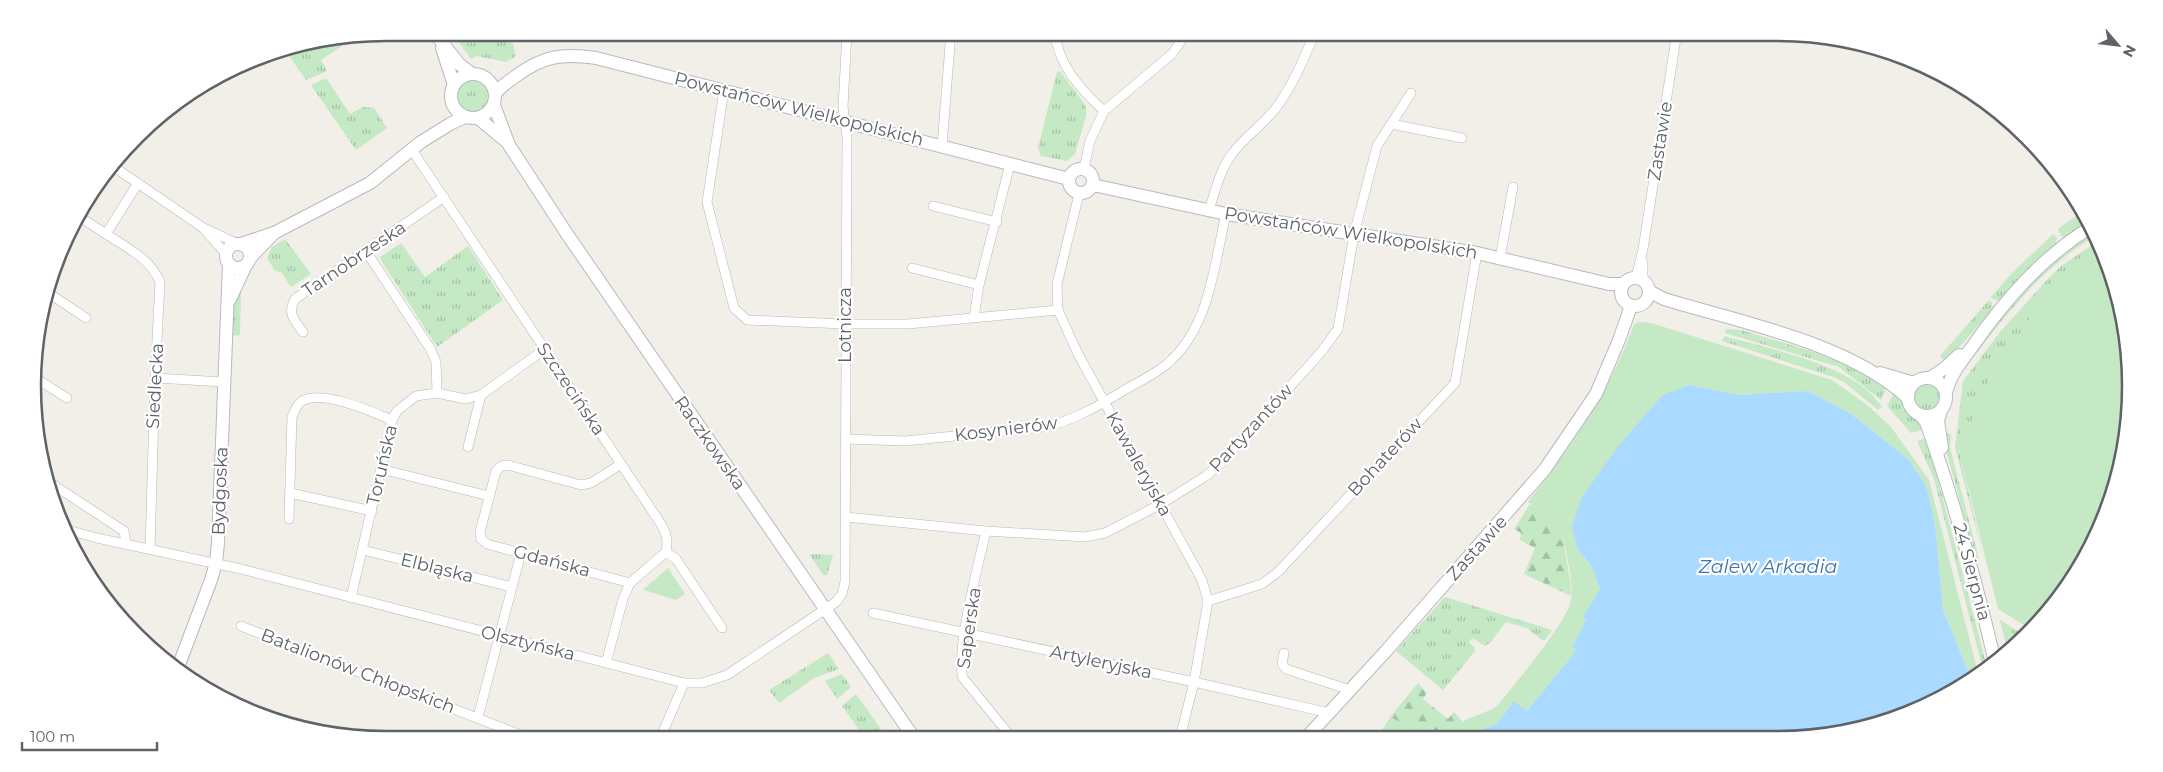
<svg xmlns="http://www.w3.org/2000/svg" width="2163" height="772" viewBox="0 0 2163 772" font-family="Montserrat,sans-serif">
<defs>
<pattern id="grass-tufts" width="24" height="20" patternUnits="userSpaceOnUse" patternTransform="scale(1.25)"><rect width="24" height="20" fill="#c5e8c5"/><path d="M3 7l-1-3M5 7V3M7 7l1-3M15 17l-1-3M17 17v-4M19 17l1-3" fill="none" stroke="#a3c0a4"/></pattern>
<pattern id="forest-firs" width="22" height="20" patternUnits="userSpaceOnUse" patternTransform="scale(1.25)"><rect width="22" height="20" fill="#c5e8c5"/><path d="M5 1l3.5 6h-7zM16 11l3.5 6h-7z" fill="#a3c0a4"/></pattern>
</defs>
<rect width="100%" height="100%" fill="#f1efe8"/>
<!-- grass -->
<g fill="url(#grass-tufts)">
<path d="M456,32C480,32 493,31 513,44L516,56L506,62L477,56L471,59L455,37L457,34Z"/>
<polygon points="379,33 365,43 358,35 321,60 327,71 306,80 284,49 317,39"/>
<polygon points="1060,71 1086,106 1086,116 1075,154 1067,161 1041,156 1038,148 1057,72"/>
<circle cx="472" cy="96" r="22"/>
<polygon points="326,78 350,114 363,107 374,108 387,128 356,150 311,85"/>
<polygon points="2084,210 2089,222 2066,237 2061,236 2058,229"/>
<path d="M2094,233L2095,236C2039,269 1999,323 1961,374L1959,372C1997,320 2038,266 2094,233Z"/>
<polygon points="2053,234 2057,238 2056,244 2001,300 1995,300 1991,297 2011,274"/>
<polygon points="285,239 311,274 291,287 281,272 275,271 267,258 272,247"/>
<polygon points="2098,241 2100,247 2095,250 2098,257 2104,255 2112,272 1959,450 1984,559 1955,447 1963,381 2000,332 2046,281 2060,267"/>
<polygon points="401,243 425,277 468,246 503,300 437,347 381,260 380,257"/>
<polygon points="241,289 240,335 231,336 234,302"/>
<polygon points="1989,300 1992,303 1993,309 1946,362 1940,356"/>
<polygon points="1726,329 1741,330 1811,351 1841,363 1887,387 1881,400 1839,367 1725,333"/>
<path d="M1724,336C1770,349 1856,365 1882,407L1878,410L1844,382L1833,377L1722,341Z"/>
<circle cx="1927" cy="397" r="12"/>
<path d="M1895,391C1902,398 1903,404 1908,411C1913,418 1920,422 1925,429L1911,433L1887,406Z"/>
<polygon points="1948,433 1951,435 1950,448 1979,559 1975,557 1942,435"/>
<polygon points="1927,438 1987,667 1983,670 1934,479 1917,441"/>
<polygon points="811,554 833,555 827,575 823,575 810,555"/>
<polygon points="1445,597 1552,630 1545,640 1542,640 1527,628 1506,622 1490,643 1485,646 1472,638 1469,642 1474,647 1475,651 1443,690 1396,651"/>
<polygon points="2000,620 2024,635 2008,653"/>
<polygon points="828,653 839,669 814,678 779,703 769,690"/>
<polygon points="842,674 851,687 837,699 825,681"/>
<polygon points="856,694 881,729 867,738 865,738 842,706"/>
</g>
<!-- forest -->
<g fill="url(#forest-firs)">
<polygon points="1530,504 1560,523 1570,579 1571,596 1524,574 1535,548 1520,540 1521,533 1514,529"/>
<polygon points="1418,683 1427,693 1423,699 1448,719 1454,712 1463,722 1447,737 1428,737 1390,717"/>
</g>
<!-- park -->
<g fill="#c5e8c5">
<polygon points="2091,259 2109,265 2112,272 2127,340 2130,409 2119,477 2083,563 2029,628 1998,609 1959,450 1989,380 2045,294 2067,274"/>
<path d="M1640,322L1651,323L1832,380L1866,404L1891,427L1929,480L1978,673L1971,678L1943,610L1935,523L1926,485L1907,458L1851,414L1808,391L1739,395L1689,385L1578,550L1591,565L1600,589L1583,617L1586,620L1572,647L1576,650L1572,656L1527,711L1514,701L1497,724L1481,730L1471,737H1447L1465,720L1493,709L1498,705C1514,685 1568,621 1571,600C1574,576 1564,547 1560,524L1528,502C1571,447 1611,390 1634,324Z"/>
<polygon points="668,568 685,594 676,600 643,590"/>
<polygon points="1390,717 1428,737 1378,737"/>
</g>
<!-- water -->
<polygon fill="#aadaff" points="1689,385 1739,395 1808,391 1851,414 1907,458 1926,485 1935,523 1943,610 1971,678 1933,703 1823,736 1471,737 1481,730 1497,724 1514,701 1527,711 1572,656 1576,650 1572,647 1586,620 1583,617 1600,589 1591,565 1578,550 1572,527 1582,497 1620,444 1663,395"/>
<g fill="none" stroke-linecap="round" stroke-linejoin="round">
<defs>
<g id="street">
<path d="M1055,32C1057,64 1082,91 1104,111"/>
<polyline points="724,90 707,202 734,308 747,320 845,324 908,324 1058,310"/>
<polyline points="1391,124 1462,138"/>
<polyline points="942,146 951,32"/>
<path d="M412,150L657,518C665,530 669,537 666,552L676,559L722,628"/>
<polyline points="111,165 202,227 238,244"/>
<polyline points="1084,169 1090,141 1104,111 1172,54 1187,32"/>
<path d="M138,183L106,234C127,248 150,258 160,282L155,378L150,549"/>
<polyline points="1079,194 1057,284 1058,310 1078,354 1202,580 1208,601 1194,682 1180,738"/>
<polyline points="933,206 997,222"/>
<path d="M1209,210C1215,192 1220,170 1232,154C1245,136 1266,123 1279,104C1294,83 1305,57 1315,32"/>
<polyline points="78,216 106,234"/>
<polyline points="204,229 226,254"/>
<polyline points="366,251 431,350 436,362 437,393"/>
<polyline points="1500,258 1513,187"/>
<polyline points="912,268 979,285"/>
<polyline points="1636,278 1643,249 1677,32"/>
<polyline points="1643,280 1643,262"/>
<polyline points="50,294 86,318"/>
<polyline points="974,317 979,285 1010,164"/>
<path d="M303,332C294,320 287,313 295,299L444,197"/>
<polyline points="34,377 67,398"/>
<polyline points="155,378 224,382"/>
<path d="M845,439L905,441L1044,427C1073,421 1098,406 1123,391C1138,382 1156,374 1168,363C1210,327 1214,265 1226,214"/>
<polyline points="468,447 481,395"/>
<polyline points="621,464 591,483 581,485 508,465 501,466 496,471 480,532 481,539 487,544 630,583"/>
<polyline points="381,469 489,496"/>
<polyline points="47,482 52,484 124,531 126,544"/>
<polyline points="290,493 372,511"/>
<polyline points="846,517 986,531 1085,537 1105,533 1161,504 1206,476 1222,462 1322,351 1338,329 1354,234 1377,146 1411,93"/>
<path d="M289,519L292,417C294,412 297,404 302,401C322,389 372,412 392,420"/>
<polyline points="68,530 97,538 241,569 684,683 702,683 727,675 836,602 842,594 845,582 847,137 843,107 847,32"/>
<path d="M986,531C979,562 955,652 963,678L1012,738"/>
<polyline points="363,550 512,587"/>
<polyline points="351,598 392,420 397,411 416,396 437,393 465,399 481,395 545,349"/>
<polyline points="1208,601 1262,584 1278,572 1455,383 1477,253"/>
<polyline points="873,613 1194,682 1329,713"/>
<polyline points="241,626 531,739"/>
<polyline points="1284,653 1282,664 1286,669 1350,690"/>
<polyline points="606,663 623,599 630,583 666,552"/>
<polyline points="478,717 521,553"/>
<polyline points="660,739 684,683"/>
</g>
<g id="secondary">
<polyline points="434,32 459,64 472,74"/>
<polyline points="442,48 454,85"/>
<circle cx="473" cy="96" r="22"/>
<path d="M495,94C501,86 508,82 516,76C543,56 562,53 596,58L1069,179"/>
<polyline points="494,105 509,145 567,234 914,738"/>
<polyline points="478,118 506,141"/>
<circle cx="1081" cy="181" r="12"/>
<polyline points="1093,185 1226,214 1477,253 1609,284 1623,284"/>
<circle cx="238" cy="256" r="12"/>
<polyline points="241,244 274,233 370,183 421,142 450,124 465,117"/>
<polyline points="250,258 274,233"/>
<circle cx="1635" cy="292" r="14"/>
<path d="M1649,291L1664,299C1742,323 1847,342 1908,398"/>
<polyline points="230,299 246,265"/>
<polyline points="1880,373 1914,383"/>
<circle cx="1927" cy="397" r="19"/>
<polyline points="1930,378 1945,368 1959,355"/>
<path d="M1946,393C1950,375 1961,362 1972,347C2005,300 2042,257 2091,227"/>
<polyline points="1941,410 1938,421 1942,448"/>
<path d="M1921,416L1926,422C1954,501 1976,581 1995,662"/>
<polyline points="177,670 211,580 216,563 218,543 229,264"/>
<polyline points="1306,738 1386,651 1545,469 1596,394 1619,340 1631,306"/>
</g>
</defs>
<!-- street casing -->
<use href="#street" stroke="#b5b8bc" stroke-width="10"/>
<!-- secondary casing -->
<use href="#secondary" stroke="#b6babf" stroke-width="14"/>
<!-- street -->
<use href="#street" stroke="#fff" stroke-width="9"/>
<!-- secondary -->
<use href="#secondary" stroke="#fff" stroke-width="12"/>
</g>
<g text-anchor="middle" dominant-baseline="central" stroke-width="4.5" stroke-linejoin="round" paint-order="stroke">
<!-- street labels -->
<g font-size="18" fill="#5f6368" stroke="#fff">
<text transform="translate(799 109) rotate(14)">Powstańców Wielkopolskich</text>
<text transform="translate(1660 141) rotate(-81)">Zastawie</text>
<text transform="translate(1351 233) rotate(9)">Powstańców Wielkopolskich</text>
<text transform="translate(354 259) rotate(-34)">Tarnobrzeska</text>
<text transform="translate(845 325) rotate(-90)">Lotnicza</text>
<text transform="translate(155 386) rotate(-87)">Siedlecka</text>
<text transform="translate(571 389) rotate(56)">Szczecińska</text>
<text transform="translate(1251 428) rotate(-47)">Partyzantów</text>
<text transform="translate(1006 429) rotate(-7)">Kosynierów</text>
<text transform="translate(710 443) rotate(55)">Raczkowska</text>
<text transform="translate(1385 457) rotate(-47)">Bohaterów</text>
<text transform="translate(1139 464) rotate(61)">Kawaleryjska</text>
<text transform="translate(382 465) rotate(-77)">Toruńska</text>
<text transform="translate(220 491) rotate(-88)">Bydgoska</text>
<text transform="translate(1477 548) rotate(-48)">Zastawie</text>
<text transform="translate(552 561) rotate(15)">Gdańska</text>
<text transform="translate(437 568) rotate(14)">Elbląska</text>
<text transform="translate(1972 572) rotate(75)">24 Sierpnia</text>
<text transform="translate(969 628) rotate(-82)">Saperska</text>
<text transform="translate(528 643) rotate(14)">Olsztyńska</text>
<text transform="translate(1101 662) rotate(12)">Artyleryjska</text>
<text transform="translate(358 671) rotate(21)">Batalionów Chłopskich</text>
</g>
<!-- water labels -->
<g font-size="19" font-style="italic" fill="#4174aa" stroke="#fff">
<text x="1768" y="566">Zalew Arkadia</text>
</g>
</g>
<!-- crop -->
<path d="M0 0H2163V772H0ZM386 41H1777A345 345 0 0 1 2122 386V386A345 345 0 0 1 1777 731H386A345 345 0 0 1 41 386V386A345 345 0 0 1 386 41Z" fill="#fff" fill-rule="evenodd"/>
<path fill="none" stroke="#5f6368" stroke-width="2.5" d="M386 41H1777A345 345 0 0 1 2122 386V386A345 345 0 0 1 1777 731H386A345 345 0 0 1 41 386V386A345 345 0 0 1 386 41Z"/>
<!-- north arrow -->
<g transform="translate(2118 45) rotate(118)" stroke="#ffffff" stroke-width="4" paint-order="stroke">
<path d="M0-4L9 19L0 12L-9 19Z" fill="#5f6368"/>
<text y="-8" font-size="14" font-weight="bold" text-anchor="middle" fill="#5f6368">N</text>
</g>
<!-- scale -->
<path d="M22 742v8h135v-8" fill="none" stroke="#5f6368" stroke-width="2.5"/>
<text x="30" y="742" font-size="15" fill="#5f6368" stroke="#ffffff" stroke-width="4" paint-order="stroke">100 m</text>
</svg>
